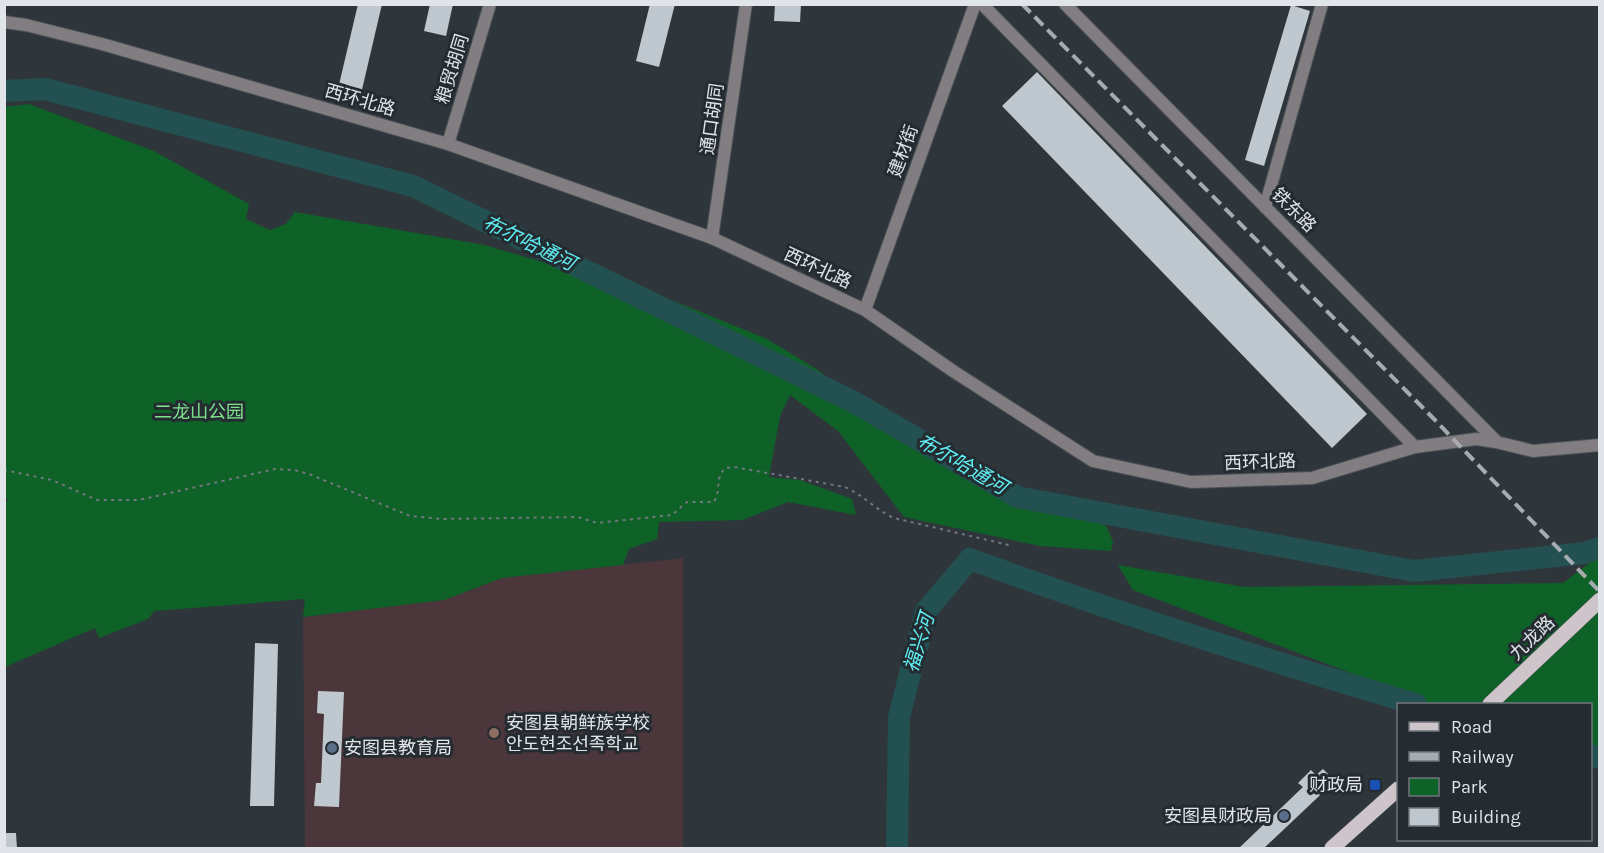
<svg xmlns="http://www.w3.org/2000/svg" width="1604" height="853" viewBox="0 0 1604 853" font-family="Karla,'Noto Sans SC','Noto Sans KR',sans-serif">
<rect width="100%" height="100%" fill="#2f363b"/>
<!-- education -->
<polygon fill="#4a363b" points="683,558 683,848 305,848 303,617 444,600 502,578"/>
<!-- green -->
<g fill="#0e6227">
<polygon points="29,104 154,151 249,204 246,219 270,230 286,224 295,212 485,245 671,300 767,339 818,370 916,448 1106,526 1113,541 1111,551 1040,546 904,517 838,431 790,395 780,416 769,477 800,480 852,499 856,515 788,502 743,520 659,522 657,539 629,549 623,565 502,578 444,600 303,617 305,599 154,611 148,619 99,638 95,628 5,667 4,504 8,500 4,496 4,107"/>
<polygon points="1599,556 1599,755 1591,752 1590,704 1432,704 1133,590 1118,565 1244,587 1563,583"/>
</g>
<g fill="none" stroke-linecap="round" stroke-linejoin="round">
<!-- river -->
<g stroke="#235051" stroke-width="22">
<polyline points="4,91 45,89 413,186 854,402 1017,497 1414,571 1584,553 1600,548"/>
<polyline points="1590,755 1600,758"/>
<path d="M897,848L899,717L926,611L970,559C1117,613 1266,660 1416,704"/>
</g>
</g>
<!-- building -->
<g fill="#bfc8ce">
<polygon points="358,4 382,4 361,94 338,89"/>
<polygon points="430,4 453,4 446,36 424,31"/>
<polygon points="650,4 675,4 659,67 636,61"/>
<polygon points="775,4 801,4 800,22 774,21"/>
<polygon points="1291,5 1310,11 1264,166 1245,160"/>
<polygon points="1037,72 1367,414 1332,448 1002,106"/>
<polygon points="255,643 278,644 274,806 250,806"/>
<polygon points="318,691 344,692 339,807 314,806 316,783 321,783 324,714 317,713"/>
<polygon points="1323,769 1335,781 1263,849 1238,849 1303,787 1298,783 1311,770 1316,775"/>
<polygon points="4,833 16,833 17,849 4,849"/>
</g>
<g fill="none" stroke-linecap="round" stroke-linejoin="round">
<defs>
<g id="minor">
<polyline points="982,4 1415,447"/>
<polyline points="1065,4 1496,441"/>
<polyline points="4,22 26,25 102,44 448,144 712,238 865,310 953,371 1093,461 1191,482 1312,478 1415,447 1476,439 1496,442 1533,451 1600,445"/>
<polyline points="448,144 490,4"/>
<polyline points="1265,207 1322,4"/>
<polyline points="712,238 746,4"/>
<polyline points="865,310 975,4"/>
</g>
<g id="major">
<polyline points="1490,704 1600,600"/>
<polyline points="1332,848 1398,789"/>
</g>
</defs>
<!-- minor casing -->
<use href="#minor" stroke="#4b5257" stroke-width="14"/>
<!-- major casing -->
<use href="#major" stroke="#4b5257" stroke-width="16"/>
<!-- path -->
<path stroke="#72787d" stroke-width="2" stroke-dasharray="3 4.5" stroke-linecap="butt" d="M4,470L52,480L97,500H139L275,469L294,470L309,474L410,516L442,519L578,517L597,523L672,515L687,502H714C722,487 714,481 725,468L734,467L845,487C863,495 876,510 894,518L1013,546"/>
<!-- minor -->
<use href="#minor" stroke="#817d80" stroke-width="12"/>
<!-- major -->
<use href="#major" stroke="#cdc5ca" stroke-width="15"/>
<!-- rail -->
<polyline stroke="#a6abaf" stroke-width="4" stroke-dasharray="12 6" stroke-linecap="butt" points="1022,4 1436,421 1600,592"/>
</g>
<!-- markers -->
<circle fill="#8d6e63" stroke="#252c31" stroke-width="2" cx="494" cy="733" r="6"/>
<g fill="#5c6f8a" stroke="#252c31" stroke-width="2">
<circle cx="332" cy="748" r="6"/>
<circle cx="1284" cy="816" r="6"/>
</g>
<rect fill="#1a4fb4" stroke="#252c31" stroke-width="2" x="1369" y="779" width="12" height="12" rx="3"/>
<g text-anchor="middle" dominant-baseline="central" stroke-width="6" stroke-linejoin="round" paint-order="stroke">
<!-- street labels -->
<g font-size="18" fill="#e1e5e9" stroke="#252c31">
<text transform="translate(452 69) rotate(-73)">粮贸胡同</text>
<text transform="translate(360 100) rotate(16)">西环北路</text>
<text transform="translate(712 119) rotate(-82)">通口胡同</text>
<text transform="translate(903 151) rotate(-70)">建材街</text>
<text transform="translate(1294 210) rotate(45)">铁东路</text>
<text transform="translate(818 268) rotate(25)">西环北路</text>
<text transform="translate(1260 462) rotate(-2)">西环北路</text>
<text transform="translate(1532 638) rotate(-44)">九龙路</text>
</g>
<!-- park labels -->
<g font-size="18" fill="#7ce28d" stroke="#252c31">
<text x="199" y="412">二龙山公园</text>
</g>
<!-- poi labels -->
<g font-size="18" fill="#e1e5e9" stroke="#252c31" text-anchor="start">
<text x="506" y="723">安图县朝鲜族学校<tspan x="506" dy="21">안도현조선족학교</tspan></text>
<text x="344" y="748">安图县教育局</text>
<text x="1363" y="785" text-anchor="end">财政局</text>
<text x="1272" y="816" text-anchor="end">安图县财政局</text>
</g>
<!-- water labels -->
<g font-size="20" font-style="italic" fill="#5eeef2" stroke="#252c31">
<text transform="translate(529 243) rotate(26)">布尔哈通河</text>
<text transform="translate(962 464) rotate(30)">布尔哈通河</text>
<text transform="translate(919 643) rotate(-73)">福兴河</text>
</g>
</g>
<!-- border -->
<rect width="1604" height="853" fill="none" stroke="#e1e5e9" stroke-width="12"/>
<!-- legend -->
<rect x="1397" y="703" width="195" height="138" fill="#252c31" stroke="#70767b" stroke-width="1.5"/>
<rect x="1409" y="722" width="30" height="9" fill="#cdc5ca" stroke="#70767b" stroke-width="1.5"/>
<text x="1451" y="733" font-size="18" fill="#e1e5e9">Road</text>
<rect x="1409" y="752" width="30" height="9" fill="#a6abaf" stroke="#70767b" stroke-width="1.5"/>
<text x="1451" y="763" font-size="18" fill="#e1e5e9">Railway</text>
<rect x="1409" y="778" width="30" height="18" fill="#0e6227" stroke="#70767b" stroke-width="1.5"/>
<text x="1451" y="793" font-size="18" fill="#e1e5e9">Park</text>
<rect x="1409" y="808" width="30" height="18" fill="#bfc8ce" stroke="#70767b" stroke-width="1.5"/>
<text x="1451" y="823" font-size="18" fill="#e1e5e9">Building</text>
</svg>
